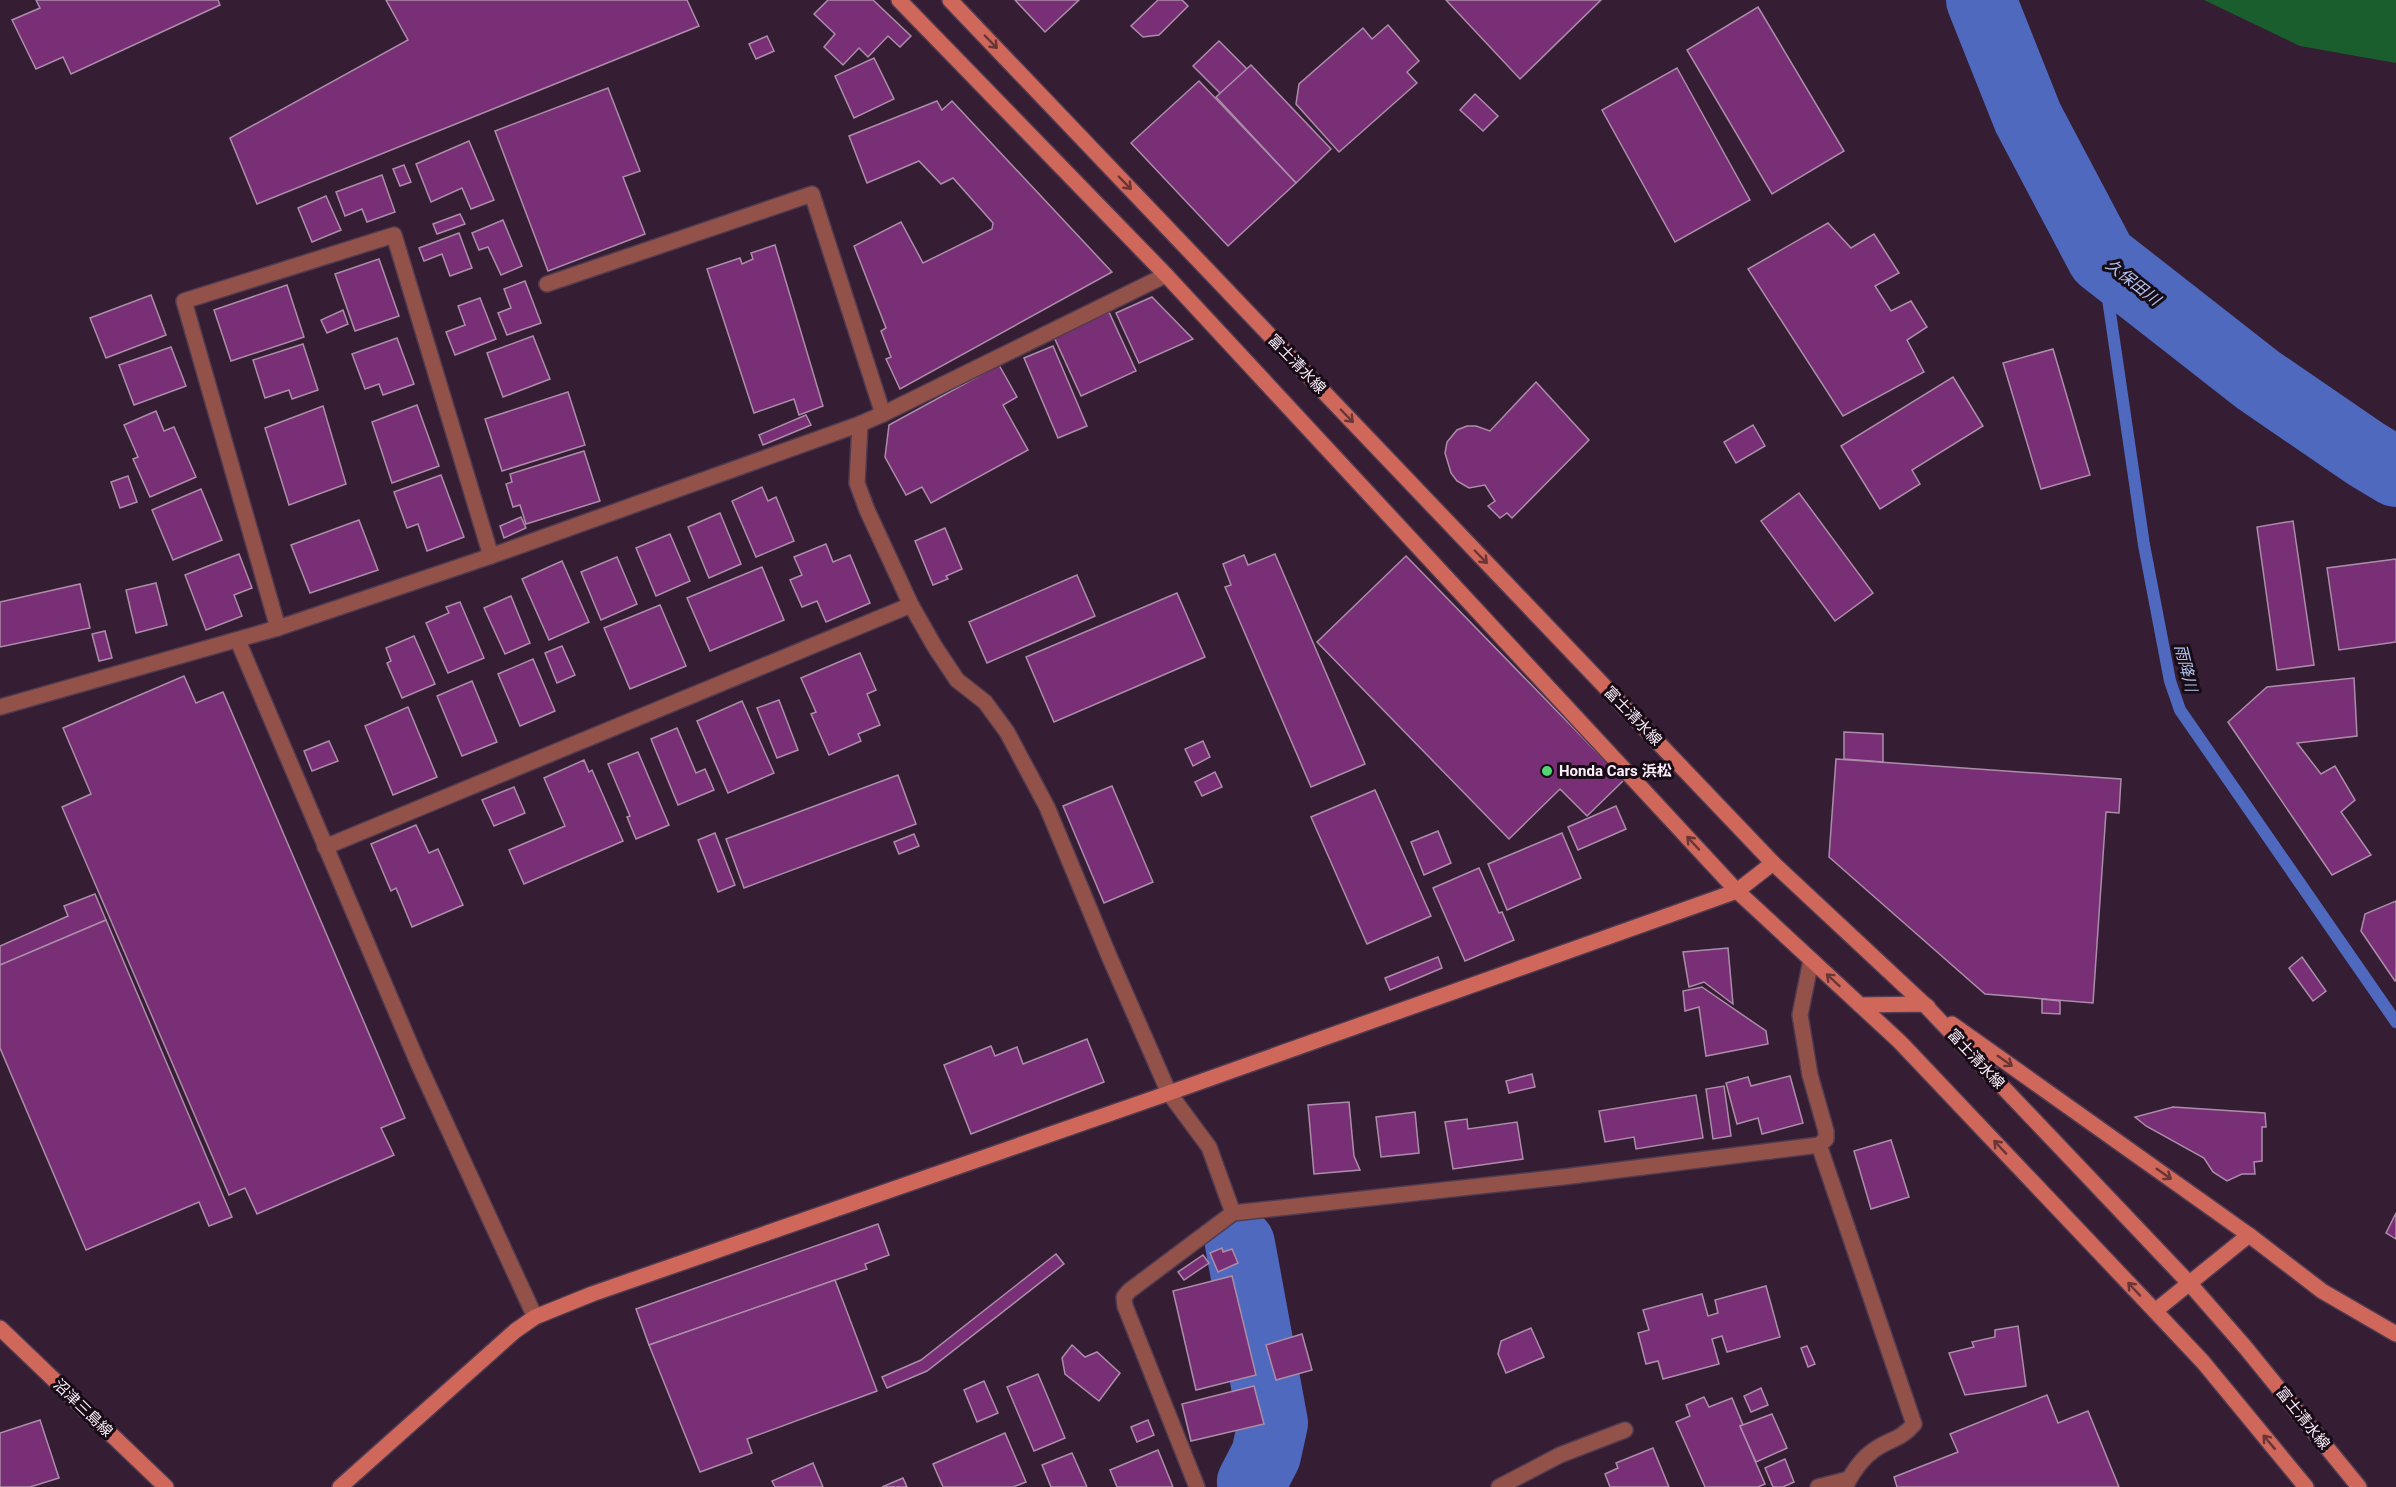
<svg xmlns="http://www.w3.org/2000/svg" width="2396" height="1487" viewBox="0 0 2396 1487" font-family="Roboto,'Noto Sans JP',sans-serif">
<rect width="100%" height="100%" fill="#351d34"/>
<!-- green -->
<polygon fill="#1b5e2d" points="2204,0 2396,0 2396,63 2300,46"/>
<g fill="none" stroke-linecap="round" stroke-linejoin="round">
<!-- stream -->
<polyline stroke="#4e69be" stroke-width="12" points="2102,258 2144,545 2170,681 2180,710 2396,1022"/>
<!-- river -->
<g stroke="#4e69be" stroke-width="70">
<polyline points="1981,0 2028,118 2102,258 2258,380 2366,454 2396,472"/>
<polyline points="1240,1244 1273,1423 1266,1455 1252,1482 1254,1487"/>
</g>
</g>
<!-- building -->
<g fill="#782f76" stroke="#ac8da9" stroke-width="1.5">
<polygon points="36,0 218,0 220,5 71,74 63,57 36,69 12,20 40,8"/>
<polygon points="386,0 687,0 699,26 257,204 230,138 408,40"/>
<polygon points="828,0 873,0 911,36 900,47 888,36 868,57 859,48 843,65 824,47 835,34 814,14"/>
<polygon points="1015,0 1079,0 1045,32"/>
<polygon points="1158,0 1182,0 1188,6 1159,35 1143,37 1131,26"/>
<polygon points="1446,0 1601,0 1520,79"/>
<polygon points="1758,7 1844,151 1772,194 1687,50"/>
<polygon points="1388,25 1419,61 1407,72 1417,83 1339,152 1296,104 1299,84 1363,28 1372,39"/>
<polygon points="767,36 774,51 756,59 749,44"/>
<polygon points="1219,41 1247,69 1221,94 1193,66"/>
<polygon points="874,58 894,99 854,118 835,76"/>
<polygon points="1251,65 1331,149 1296,183 1216,97"/>
<polygon points="1677,68 1750,200 1675,242 1602,110"/>
<polygon points="1199,81 1296,183 1228,246 1131,143"/>
<polygon points="608,88 640,171 623,177 645,234 548,271 495,131"/>
<polygon points="1475,94 1498,116 1483,131 1460,110"/>
<polygon points="937,101 942,110 952,101 1112,272 900,389 886,359 891,357 881,331 886,328 854,246 901,222 923,263 992,229 993,223 953,178 941,184 919,161 867,183 849,136"/>
<polygon points="469,141 494,200 471,209 462,188 431,202 416,164"/>
<polygon points="404,165 411,182 400,186 393,169"/>
<polygon points="382,175 395,212 367,222 362,209 345,216 336,192"/>
<polygon points="326,196 341,230 312,242 298,208"/>
<polygon points="460,214 465,224 437,234 433,224"/>
<polygon points="503,220 522,266 501,275 488,247 479,250 472,233"/>
<polygon points="1828,223 1851,248 1874,234 1899,273 1875,286 1891,311 1911,301 1927,327 1907,340 1924,372 1843,416 1748,269"/>
<polygon points="459,233 472,268 450,276 442,254 424,261 419,248"/>
<polygon points="775,245 823,406 799,415 794,399 754,413 707,269 740,258 742,264 753,259 751,253"/>
<polygon points="379,259 399,316 355,331 335,274"/>
<polygon points="525,281 541,323 507,335 498,313 511,308 504,289"/>
<polygon points="287,285 304,337 231,361 214,310"/>
<polygon points="151,295 166,335 106,358 90,318"/>
<polygon points="1152,297 1193,339 1139,363 1116,313"/>
<polygon points="480,298 496,339 455,355 446,332 465,325 458,306"/>
<polygon points="343,310 348,324 327,333 321,320"/>
<polygon points="1109,312 1136,371 1081,396 1054,337"/>
<polygon points="533,336 550,379 503,397 487,353"/>
<polygon points="397,338 414,384 383,395 379,384 365,389 352,354"/>
<polygon points="303,344 318,390 292,399 289,390 265,398 253,360"/>
<polygon points="1053,346 1087,426 1058,438 1024,358"/>
<polygon points="171,347 186,386 134,405 119,365"/>
<polygon points="2053,349 2090,475 2041,489 2003,363"/>
<polygon points="999,365 1017,397 1003,405 1028,450 931,503 922,487 906,495 885,457 889,425"/>
<polygon points="1953,377 1983,426 1912,470 1920,484 1880,509 1841,446"/>
<polygon points="1536,382 1589,440 1512,518 1507,513 1500,518 1488,506 1495,501 1485,485 1469,488 1457,481 1451,473 1445,453 1447,442 1457,430 1467,426 1476,426 1490,431"/>
<polygon points="568,392 585,445 502,471 485,419"/>
<polygon points="417,405 439,466 392,483 372,422"/>
<polygon points="323,406 346,484 289,505 265,428"/>
<polygon points="156,411 164,431 174,427 196,477 150,497 133,459 138,457 124,425"/>
<polygon points="806,415 811,425 763,445 759,435"/>
<polygon points="1753,425 1765,446 1736,463 1724,442"/>
<polygon points="584,451 600,501 526,524 520,505 513,507 506,484 512,482 510,474"/>
<polygon points="441,475 464,537 427,551 418,524 407,528 394,492"/>
<polygon points="128,476 137,502 120,508 111,482"/>
<polygon points="762,487 768,501 776,497 794,541 756,557 732,501"/>
<polygon points="201,489 222,540 173,560 152,510"/>
<polygon points="1799,493 1873,593 1835,621 1761,521"/>
<polygon points="720,513 741,564 709,578 688,527"/>
<polygon points="521,517 526,528 504,538 500,526"/>
<polygon points="359,520 378,570 310,593 291,545"/>
<polygon points="2293,521 2314,665 2277,670 2257,527"/>
<polygon points="945,528 962,569 946,576 948,579 933,585 915,541"/>
<polygon points="670,534 690,581 656,596 636,548"/>
<polygon points="826,544 833,562 850,555 870,603 826,622 817,601 802,607 790,580 802,575 794,557"/>
<polygon points="239,554 252,588 234,595 242,616 206,630 185,575"/>
<polygon points="1275,554 1365,764 1311,787 1225,587 1231,585 1223,564 1244,555 1248,565"/>
<polygon points="1406,556 1624,780 1587,816 1560,789 1509,839 1317,642"/>
<polygon points="617,557 637,604 601,620 581,572"/>
<polygon points="2396,559 2396,642 2339,650 2327,568"/>
<polygon points="562,561 589,622 549,640 522,579"/>
<polygon points="762,567 784,620 710,651 687,598"/>
<polygon points="1077,575 1095,616 987,663 969,622"/>
<polygon points="156,583 167,625 136,633 126,590"/>
<polygon points="80,584 90,628 0,647 0,602"/>
<polygon points="1177,593 1205,657 1054,722 1026,657"/>
<polygon points="511,596 530,643 505,654 484,608"/>
<polygon points="460,602 484,658 448,673 426,623 449,613 446,607"/>
<polygon points="660,605 686,666 630,689 604,628"/>
<polygon points="105,631 112,658 99,661 92,634"/>
<polygon points="414,636 435,684 402,698 387,663 391,661 386,648"/>
<polygon points="562,646 575,675 557,683 545,653"/>
<polygon points="860,653 876,690 867,694 880,725 858,734 861,741 829,755 811,714 816,712 801,678"/>
<polygon points="533,659 555,711 520,726 498,674"/>
<polygon points="184,676 196,703 223,692 405,1118 381,1128 394,1155 257,1214 245,1188 229,1195 62,807 91,794 63,728"/>
<polygon points="2354,678 2357,736 2297,743 2321,774 2335,766 2355,800 2341,812 2371,855 2332,875 2228,722 2267,687"/>
<polygon points="472,681 497,742 462,756 437,696"/>
<polygon points="779,700 798,750 777,758 757,708"/>
<polygon points="742,701 774,773 728,793 697,721"/>
<polygon points="408,707 437,777 393,795 365,726"/>
<polygon points="677,728 696,773 705,769 714,790 678,805 651,739"/>
<polygon points="1844,732 1883,734 1883,762 1844,759"/>
<polygon points="329,741 338,761 312,771 304,751"/>
<polygon points="1203,741 1210,757 1193,766 1185,749"/>
<polygon points="638,752 669,825 636,839 627,817 630,816 608,764"/>
<polygon points="1836,759 2121,779 2119,813 2106,812 2093,1003 1985,994 1829,857"/>
<polygon points="584,760 589,772 592,770 623,841 524,884 509,850 565,826 544,778"/>
<polygon points="1215,772 1222,787 1202,796 1195,782"/>
<polygon points="898,775 916,824 744,888 726,839"/>
<polygon points="1112,786 1153,882 1104,903 1063,806"/>
<polygon points="514,787 525,813 494,826 482,800"/>
<polygon points="1375,790 1431,916 1367,944 1311,817"/>
<polygon points="1616,806 1626,829 1578,850 1568,827"/>
<polygon points="416,825 429,853 438,849 463,905 412,927 396,888 391,891 371,844"/>
<polygon points="1438,831 1451,863 1424,875 1411,842"/>
<polygon points="715,833 735,885 718,892 698,840"/>
<polygon points="1562,833 1581,878 1507,910 1488,864"/>
<polygon points="914,834 919,846 899,854 894,842"/>
<polygon points="1479,868 1499,913 1502,912 1514,940 1465,961 1433,888"/>
<polygon points="95,894 106,920 0,965 0,946 68,916 64,906"/>
<polygon points="2396,901 2396,980 2395,981 2361,931 2365,914"/>
<polygon points="106,920 232,1217 209,1226 199,1202 86,1250 0,1048 0,965"/>
<polygon points="1728,948 1733,1004 1704,982 1689,987 1683,952"/>
<polygon points="1438,957 1442,968 1390,990 1385,978"/>
<polygon points="2302,957 2326,991 2313,1001 2289,968"/>
<polygon points="1702,987 1766,1031 1768,1044 1706,1056 1699,1007 1685,1011 1683,991"/>
<polygon points="2042,999 2060,1001 2060,1014 2042,1013"/>
<polygon points="1087,1039 1104,1082 971,1134 944,1065 991,1046 995,1056 1017,1047 1023,1064"/>
<polygon points="1532,1074 1535,1087 1509,1093 1506,1081"/>
<polygon points="1790,1076 1803,1123 1762,1134 1758,1118 1737,1124 1726,1083 1748,1077 1751,1086"/>
<polygon points="1724,1086 1731,1136 1713,1139 1706,1089"/>
<polygon points="1696,1095 1703,1138 1636,1149 1634,1137 1605,1142 1599,1111"/>
<polygon points="1349,1102 1354,1156 1360,1170 1314,1174 1308,1105"/>
<polygon points="2173,1107 2265,1113 2266,1127 2262,1127 2262,1161 2254,1162 2255,1174 2242,1174 2227,1181 2213,1172 2204,1158 2146,1126 2135,1117"/>
<polygon points="1415,1112 1419,1153 1381,1157 1376,1117"/>
<polygon points="1467,1119 1468,1129 1517,1122 1523,1159 1453,1169 1445,1122"/>
<polygon points="1891,1140 1909,1197 1871,1209 1854,1151"/>
<polygon points="2396,1213 2396,1239 2386,1233"/>
<polygon points="878,1224 889,1255 865,1264 867,1269 649,1345 636,1309"/>
<polygon points="1222,1248 1223,1252 1232,1249 1238,1263 1218,1272 1210,1253"/>
<polygon points="1056,1254 1064,1264 927,1371 887,1388 882,1377 921,1360"/>
<polygon points="1203,1255 1209,1263 1184,1280 1178,1272"/>
<polygon points="1232,1276 1256,1375 1196,1390 1173,1291"/>
<polygon points="835,1280 877,1391 747,1439 752,1453 700,1472 649,1345"/>
<polygon points="1766,1286 1780,1337 1727,1352 1722,1336 1712,1339 1719,1364 1663,1379 1658,1361 1646,1364 1638,1333 1649,1330 1643,1310 1702,1294 1708,1316 1718,1313 1715,1300"/>
<polygon points="2018,1326 2026,1386 1965,1395 1949,1353 1974,1347 1972,1342 1995,1337 1995,1330"/>
<polygon points="1531,1328 1544,1357 1506,1373 1498,1354 1501,1341"/>
<polygon points="1302,1334 1312,1370 1276,1380 1266,1345"/>
<polygon points="1072,1345 1085,1357 1097,1352 1120,1373 1099,1401 1065,1374 1062,1358"/>
<polygon points="1807,1346 1815,1364 1808,1367 1801,1348"/>
<polygon points="1038,1374 1065,1438 1034,1451 1007,1387"/>
<polygon points="984,1381 998,1413 977,1422 964,1390"/>
<polygon points="1254,1386 1264,1424 1191,1441 1182,1404"/>
<polygon points="1761,1388 1768,1405 1751,1412 1744,1396"/>
<polygon points="2047,1395 2058,1423 2088,1411 2119,1487 1897,1487 1894,1477 1958,1452 1950,1434"/>
<polygon points="1704,1397 1709,1407 1732,1398 1743,1425 1740,1426 1765,1484 1758,1487 1705,1487 1676,1422 1690,1416 1686,1405"/>
<polygon points="1772,1414 1787,1448 1756,1462 1740,1426"/>
<polygon points="40,1420 59,1478 30,1487 0,1487 0,1433"/>
<polygon points="1148,1420 1154,1435 1137,1442 1131,1427"/>
<polygon points="1005,1433 1026,1482 1013,1487 943,1487 933,1464"/>
<polygon points="1653,1448 1669,1487 1610,1487 1605,1474 1618,1468 1616,1463"/>
<polygon points="1158,1450 1173,1487 1117,1487 1110,1470"/>
<polygon points="1072,1453 1087,1487 1051,1487 1042,1465"/>
<polygon points="1785,1459 1794,1482 1783,1487 1773,1487 1765,1468"/>
<polygon points="813,1463 823,1487 775,1487 772,1481"/>
<polygon points="903,1478 907,1487 882,1487"/>
</g>
<g fill="none" stroke-linecap="round" stroke-linejoin="round">
<defs>
<g id="lane">
<polyline points="1169,1093 1209,1147 1233,1213 1563,1177 1819,1145 1826,1139 1826,1131 1810,1075 1800,1015 1811,960"/>
<polyline points="1197,1487 1125,1306 1124,1297 1129,1291 1233,1213"/>
<polyline points="1499,1487 1560,1455 1625,1430"/>
<polyline points="1818,1487 1849,1479"/>
</g>
<g id="street">
<polyline points="547,284 812,194 883,414"/>
<polyline points="860,424 857,483 867,510 911,605 935,647 957,680 985,702 1007,732 1047,807 1109,956 1169,1093"/>
<polyline points="278,628 184,301 394,235 491,556"/>
<polyline points="238,641 418,1063 535,1317"/>
<polyline points="0,707 278,628 491,556 860,424 883,414 1166,275"/>
<polyline points="325,847 911,605"/>
<path d="M1819,1145L1914,1424C1901,1440 1889,1439 1874,1450C1861,1459 1852,1473 1845,1487"/>
</g>
<g id="secondary">
<polyline points="899,0 1166,275 1737,891 1900,1042 2155,1311 2203,1362 2306,1487"/>
<polyline points="950,0 1773,863 1924,1004 2190,1284 2245,1347 2359,1487"/>
<polyline points="1860,1005 1924,1004 1928,1007"/>
<polyline points="1952,1024 2249,1235"/>
<polyline points="2155,1311 2249,1235 2322,1291 2396,1334"/>
<polyline points="0,1328 166,1487"/>
<polyline points="340,1487 515,1331 535,1317 592,1294 1169,1093 1737,891 1773,863"/>
</g>
</defs>
<!-- lane casing -->
<use href="#lane" stroke="#513b50" stroke-width="18"/>
<!-- street casing -->
<use href="#street" stroke="#513b50" stroke-width="18"/>
<!-- secondary casing -->
<use href="#secondary" stroke="#513b50" stroke-width="18"/>
<!-- lane -->
<use href="#lane" stroke="#935249" stroke-width="15"/>
<!-- street -->
<use href="#street" stroke="#935249" stroke-width="15"/>
<!-- secondary -->
<use href="#secondary" stroke="#cf675a" stroke-width="15"/>
</g>
<!-- one-way arrows -->
<defs><path id="oneway-shaft" d="M-6 0H5M1.5-3L5.5 0L1.5 3" fill="none" stroke-width="1.6" stroke-linecap="round" stroke-linejoin="round" transform="scale(1.5)"/></defs>
<g stroke="#6a3535">
<use href="#oneway-shaft" transform="translate(991 42) rotate(46)"/>
<use href="#oneway-shaft" transform="translate(1125 183) rotate(46)"/>
<use href="#oneway-shaft" transform="translate(1347 416) rotate(46)"/>
<use href="#oneway-shaft" transform="translate(1481 557) rotate(46)"/>
<use href="#oneway-shaft" transform="translate(1693 843) rotate(-133)"/>
<use href="#oneway-shaft" transform="translate(1833 980) rotate(-137)"/>
<use href="#oneway-shaft" transform="translate(2005 1061) rotate(35)"/>
<use href="#oneway-shaft" transform="translate(2000 1147) rotate(-133)"/>
<use href="#oneway-shaft" transform="translate(2164 1174) rotate(35)"/>
<use href="#oneway-shaft" transform="translate(2134 1289) rotate(-133)"/>
<use href="#oneway-shaft" transform="translate(2269 1442) rotate(-130)"/>
</g>
<!-- markers -->
<circle fill="#52d673" stroke="#170c16" stroke-width="2" cx="1547" cy="771" r="6"/>
<g text-anchor="middle" dominant-baseline="central" stroke-width="6" stroke-linejoin="round" paint-order="stroke">
<!-- street labels -->
<g font-size="15" fill="#fef0fd" stroke="#170c16">
<text transform="translate(1297 364) rotate(46)">富士清水線</text>
<text transform="translate(1633 716) rotate(46)">富士清水線</text>
<text transform="translate(1976 1059) rotate(47)">富士清水線</text>
<text transform="translate(83 1408) rotate(44)">沼津三島線</text>
<text transform="translate(2303 1418) rotate(51)">富士清水線</text>
</g>
<!-- poi labels -->
<g font-size="15" font-weight="bold" fill="#fef0fd" stroke="#170c16" text-anchor="start">
<text x="1559" y="771">Honda Cars 浜松</text>
</g>
<!-- water labels -->
<g font-size="16" font-style="italic" fill="#b3c4f1" stroke="#170c16">
<text transform="translate(2133 282) rotate(38)">久保田川</text>
<text transform="translate(2186 668) rotate(76)">雨降川</text>
</g>
</g>
</svg>
